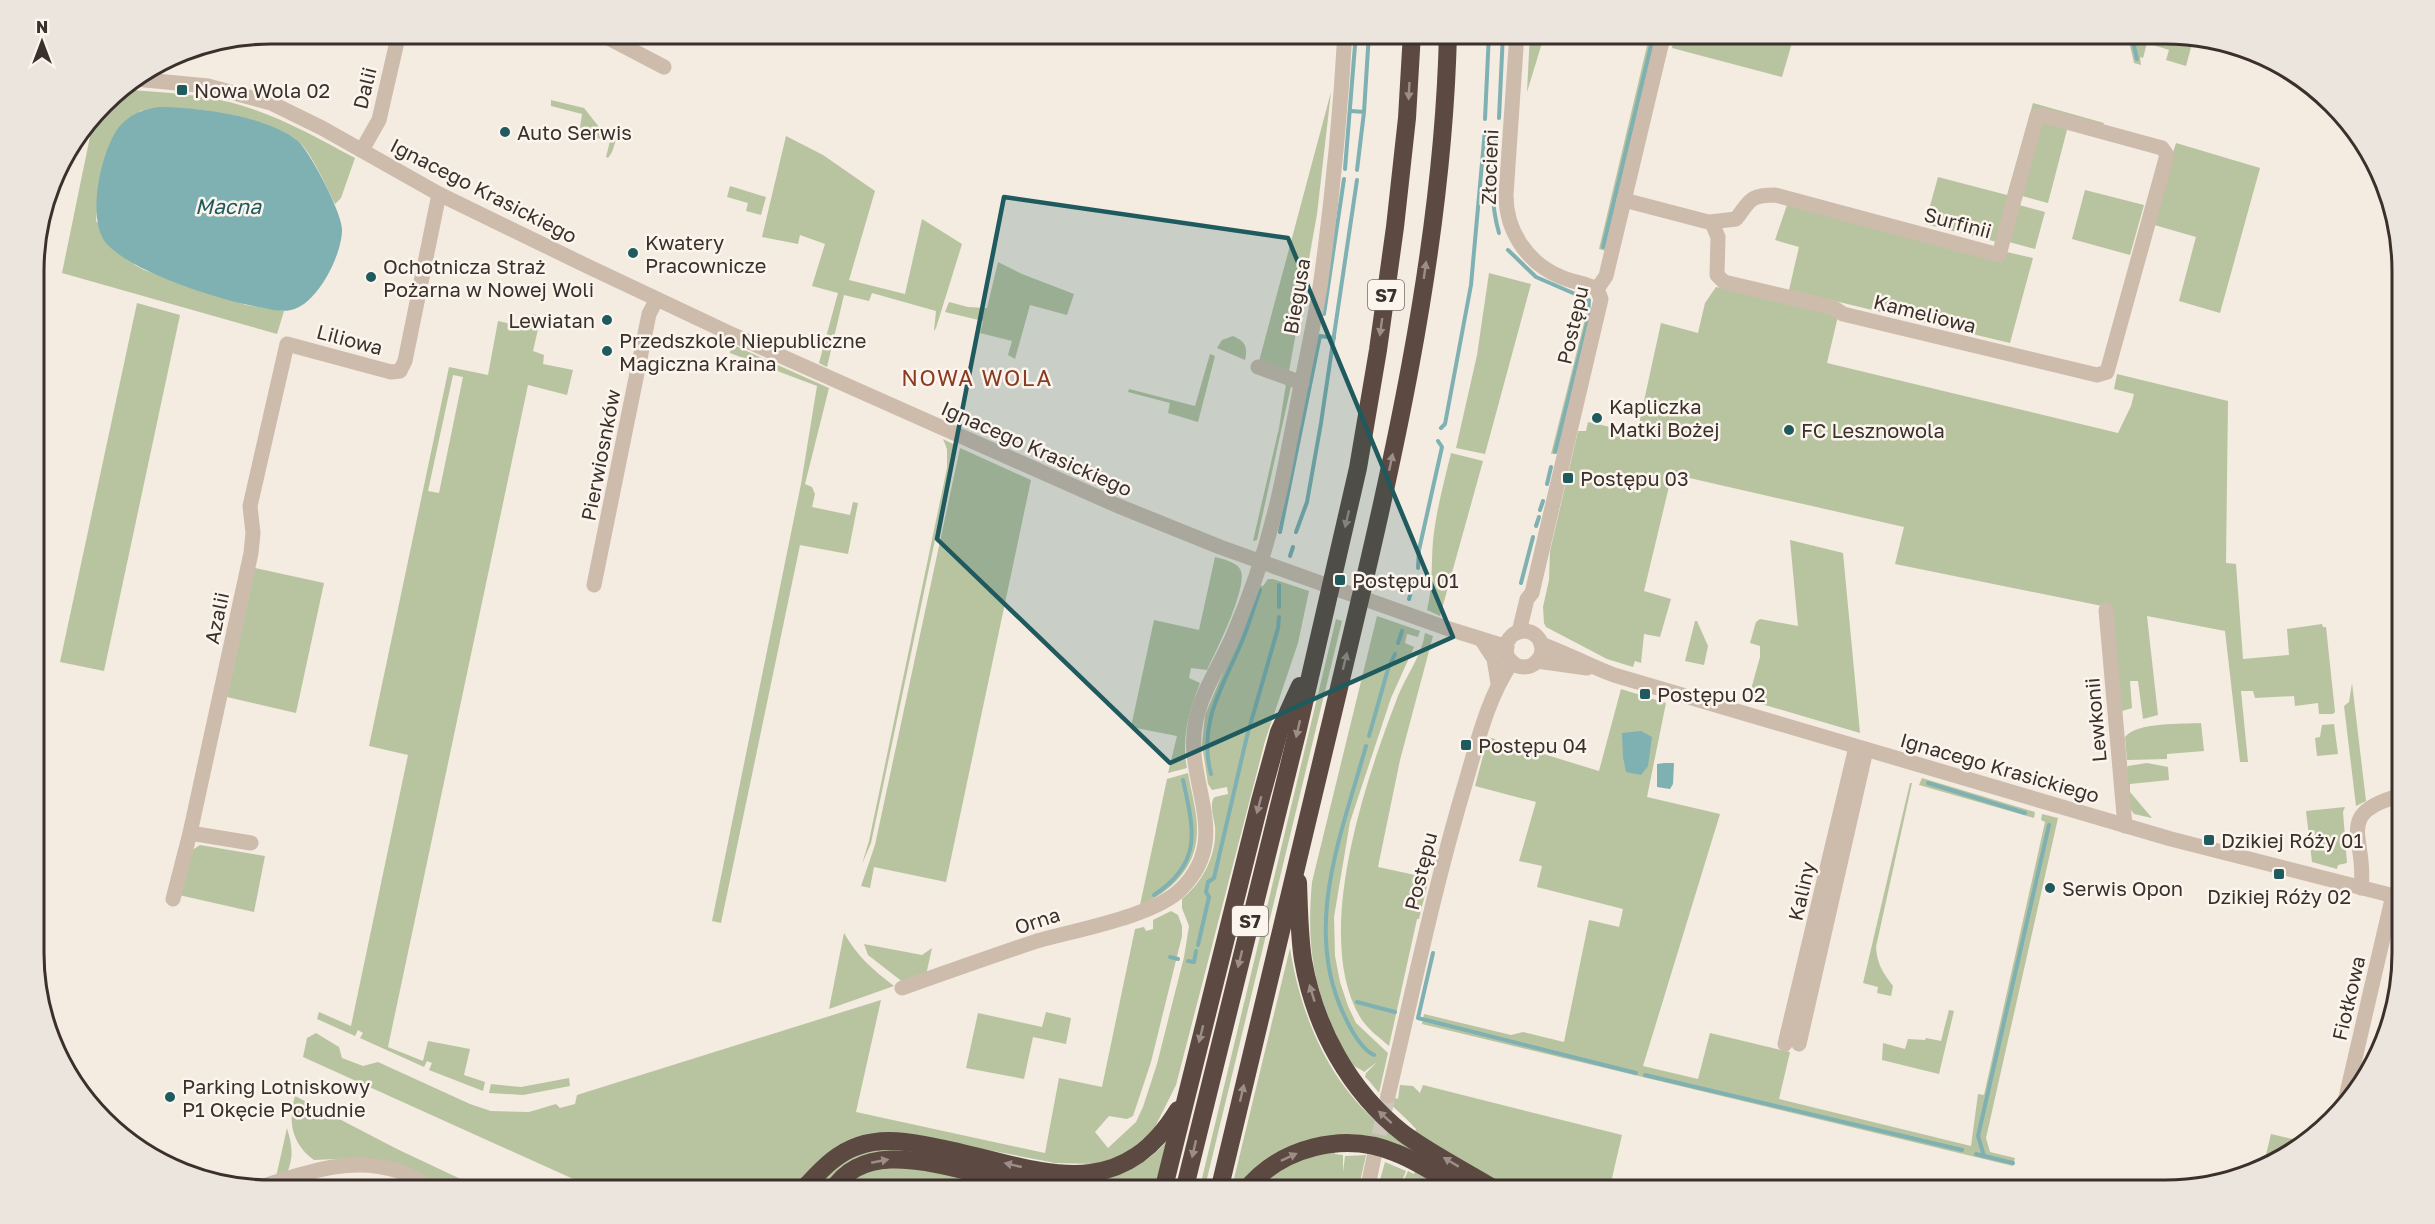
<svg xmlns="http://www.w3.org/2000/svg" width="2435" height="1224" viewBox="0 0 2435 1224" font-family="'Golos Text',sans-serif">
<rect width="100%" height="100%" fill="#f4ebe1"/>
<!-- green -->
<g fill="#b8c4a0" fill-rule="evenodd">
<polygon points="1530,33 1545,33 1527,92"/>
<polygon points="1650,33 1658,33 1606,251 1599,249"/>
<polygon points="1675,33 1783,33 1794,36 1782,77 1672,48"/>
<polygon points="2127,33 2164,33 2193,40 2186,66 2166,60 2169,50 2147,43 2143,58 2140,57 2141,65 2134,63"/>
<path d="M120,89C153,92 188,93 220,100C269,110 312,135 355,158L341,198L335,204C327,188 312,154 300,143C273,117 176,101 140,111L106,155L100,177L96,221L135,265L144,270L246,305L284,311L277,334L62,273L94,117L114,92Z"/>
<polygon points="1331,92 1317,214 1288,377 1258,365"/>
<polygon points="551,100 584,108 603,132 617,137 612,152 608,158 606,157 610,141 579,134 582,114 551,106"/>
<polygon points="2033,103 2104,123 2102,127 2034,109 1997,242 1925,224 1938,177 2007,195"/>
<polygon points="2042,120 2068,126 2048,203 2022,196"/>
<polygon points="786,136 823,155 875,191 849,280 905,294 922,219 962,244 936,328 934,331 936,311 872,293 869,301 844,295 827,367 819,363 838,293 812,286 825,244 800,235 798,244 762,237"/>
<polygon points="2176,143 2260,168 2220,313 2179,301 2196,237 2151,224"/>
<polygon points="730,186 766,197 761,215 746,211 748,203 727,197"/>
<polygon points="2085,190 2144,205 2130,255 2072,239"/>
<polygon points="1788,202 2033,258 2010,343 1789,290 1799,247 1775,240"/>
<polygon points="2019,205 2045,212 2035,249 2009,242"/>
<polygon points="998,262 1022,274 1074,294 1067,315 1030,305 1015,359 1008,355 1012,341 980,333 983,321 945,312 949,302 968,307 987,308"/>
<polygon points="1489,273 1531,284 1485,454 1456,448 1477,355"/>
<polygon points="1716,287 1838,316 1827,363 2118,433 2131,406 2134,394 2114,389 2117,374 2228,401 2226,563 2236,564 2243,659 2289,655 2287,629 2322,624 2323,627 2326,627 2335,712 2333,714 2319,714 2318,703 2295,706 2294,696 2255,698 2253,691 2241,691 2248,762 2240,762 2225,631 2147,616 2158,715 2143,719 2138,681 2130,681 2132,708 2122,711 2112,608 1895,564 1904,527 1672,474 1644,591 1671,599 1660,637 1644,634 1641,663 1635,661 1633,667 1607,659 1546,627 1544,623 1543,607 1549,580 1550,551 1578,431 1586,431 1588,422 1637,433 1661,323 1698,333 1705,303"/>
<polygon points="137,303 180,315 104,671 60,662"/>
<path d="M532,314L541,316L533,351L544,355L543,364L573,370L567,395L528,385L388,1047L423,1061L428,1041L470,1049L464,1075L485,1082L483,1091L429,1070L432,1063L427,1061L424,1067L360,1038L363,1033L358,1030L355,1036L317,1019L319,1012L351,1026L408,755L369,746L449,367L488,375L498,321L529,328ZM453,375L463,377L439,493L428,491Z"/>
<polygon points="1586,315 1590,316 1559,450 1557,453 1551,454"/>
<path d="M1233,336C1245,341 1248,347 1245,360L1217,348L1222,340Z"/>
<polygon points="731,344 829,388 805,484 812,487 815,494 812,507 850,515 853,502 858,503 848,554 800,545 721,923 712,921 801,484 817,386 730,353"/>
<polygon points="1210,354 1215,356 1198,422 1168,413 1170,403 1128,392 1129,389 1195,406"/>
<polygon points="1286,384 1291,386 1257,540 1253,541 1279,428"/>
<polygon points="943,439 955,445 871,843 862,864 869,841 947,468 947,449"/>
<polygon points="960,448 1031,480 946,882 874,867 870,888 861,886 875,845"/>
<path d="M1451,453L1483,461L1440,616L1427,610C1433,587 1431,565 1433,541C1436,511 1444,482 1451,453Z"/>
<polygon points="1790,540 1843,553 1860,733 1748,700 1760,657 1760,646 1750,643 1756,622 1760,619 1798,626"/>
<path d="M1215,557C1223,559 1236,562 1240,569C1250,584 1215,653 1207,670L1191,668L1189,678L1200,683C1189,712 1181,737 1187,768L1168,773L1177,736L1131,727L1154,620L1199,630Z"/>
<polygon points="255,568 324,583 296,713 227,697"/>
<path d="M1268,579H1273L1309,591L1298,643L1265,741L1176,1085L1153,1131L1122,1156L1095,1164L1055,1163L915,1136L821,1161L790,1191H600L303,1057L307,1038L316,1033L339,1047L342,1058L363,1066L378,1062L470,1104L491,1111L529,1112L556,1104L560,1108L575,1104L577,1095L881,1000L856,1112L1045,1153L1059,1078L1102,1087L1135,929L1144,927L1146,931L1153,929V920L1171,911L1178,915L1182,926V936L1151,1062L1133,1116L1127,1119L1109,1116L1095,1132L1108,1148L1136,1122L1143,1107L1157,1064L1184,957L1189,926L1182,908V899C1203,882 1217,855 1215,827C1214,818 1210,808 1213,799L1215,797L1228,794L1227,787L1212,790L1208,784L1202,745L1205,715L1241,631L1257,585L1263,586Z"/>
<path d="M1377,616L1420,631L1418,637L1407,634L1405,643L1414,647L1391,698L1350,822L1334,917L1335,956L1340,982L1348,1006L1356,1023L1388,1053L1379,1093L1398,1099L1400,1085L1413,1086L1420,1093L1423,1085L1622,1135L1609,1191H1513L1415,1132L1416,1129C1405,1117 1393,1107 1381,1095C1375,1089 1371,1082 1365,1077L1366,1073L1377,1062L1364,1072C1361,1069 1356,1068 1353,1065C1345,1056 1340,1043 1335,1032C1311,981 1307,937 1312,882Z"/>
<polygon points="1336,619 1342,621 1204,1191 1199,1191"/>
<polygon points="1695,621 1697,621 1708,646 1704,665 1685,661"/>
<path d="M1425,633L1433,636L1400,760L1378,867L1429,878L1419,919H1417L1389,1046C1379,1037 1367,1029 1360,1017C1312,935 1366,779 1398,696C1406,676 1422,655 1425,633Z"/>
<polygon points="2352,683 2366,801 2356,806 2344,706 2349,702"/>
<polygon points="1621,689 1666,703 1647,797 1720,814 1643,1066 1698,1079 1710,1033 1790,1052 1779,1099 1971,1146 1978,1094 1984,1095 2045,822 2041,820 2042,814 2058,818 1986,1138 1990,1152 2015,1158 2013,1166 1422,1024 1424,1014 1511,1035 1523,1032 1564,1042 1589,920 1619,927 1623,909 1537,887 1542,866 1519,861 1536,802 1475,786 1488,737 1599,771"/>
<path d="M2201,723L2204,751L2167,754V759L2127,760L2125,737C2136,722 2183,724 2201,723Z"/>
<polygon points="2334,724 2338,754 2317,756 2315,738 2320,737 2322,725"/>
<polygon points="2147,763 2168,767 2169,780 2130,784 2130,792 2152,818 2134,814 2129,807 2125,771 2128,766"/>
<path d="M1188,773C1191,792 1198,813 1197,833C1196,868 1171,892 1140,905L1167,779Z"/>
<polygon points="1922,778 2035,812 2034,818 1919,785"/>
<path d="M1910,783H1912L1876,947C1877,964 1883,973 1893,986L1891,996L1877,993L1878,987L1863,983Z"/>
<polygon points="2345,807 2343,812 2347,863 2338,865 2337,869 2312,862 2306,811"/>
<polygon points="200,845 265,856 254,912 179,895 189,852"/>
<path d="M844,933C857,956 873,970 894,986L829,1009Z"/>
<polygon points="864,944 922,955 932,948 926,975 904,983 868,955"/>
<path d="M1290,948C1301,1019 1331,1088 1390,1133C1418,1155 1453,1172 1484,1191H1473L1351,1136L1237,1191H1231Z"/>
<polygon points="1949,1010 1954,1011 1939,1074 1882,1060 1883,1043 1905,1049 1908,1039 1925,1040 1926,1038 1941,1041"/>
<polygon points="1046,1012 1071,1018 1066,1044 1033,1037 1024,1079 966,1068 978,1013 1042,1027"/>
<polygon points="569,1078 570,1086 523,1095 489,1093 491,1084 521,1087"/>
<path d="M295,1096L397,1149L486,1191H457L405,1167L360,1158L314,1160C291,1143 288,1121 295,1096Z"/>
<path d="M287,1128C292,1145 294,1157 287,1173L276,1177Z"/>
<polygon points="2271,1134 2306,1142 2306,1143 2297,1151 2263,1167"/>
<path d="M1168,1139L1158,1191H1073L1046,1182L906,1152L825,1191H810L842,1163L859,1153L882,1148L1107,1178C1131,1170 1152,1160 1168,1139Z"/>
<polygon points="1334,1150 1335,1154 1343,1155 1343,1172 1345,1156 1366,1155 1358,1191 1326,1191 1310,1187 1294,1191 1255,1191 1286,1163"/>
<polygon points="1385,1162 1406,1171 1398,1191 1377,1191"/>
<path d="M898,1165L1029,1191H841C856,1173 876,1169 898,1165Z"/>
<polygon points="1416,1169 1452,1191 1399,1191 1408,1171 1414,1174"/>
</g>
<!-- water -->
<g fill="#7fb0b2">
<path d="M159,107C197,107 268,116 298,141C310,152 343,214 342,230C342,255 317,305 291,310C282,312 272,310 264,308C225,302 132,273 106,243C86,219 101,150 119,127C130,114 143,109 159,107Z"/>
<polygon points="1641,731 1652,737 1648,766 1641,775 1626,772 1623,757 1622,733"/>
<polygon points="1664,763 1674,763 1673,784 1670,789 1657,787 1657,764"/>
</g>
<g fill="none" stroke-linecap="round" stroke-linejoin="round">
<!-- stream -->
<g stroke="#7fb0b2" stroke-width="4">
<polyline points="2131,33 2137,59"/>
<polyline points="1351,111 1364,112"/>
<polyline points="1499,118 1503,33"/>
<polyline points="1485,119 1489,33"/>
<path d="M1496,135C1493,171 1489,198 1499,233"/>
<polyline points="1345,169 1356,33"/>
<polyline points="1357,170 1364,112 1369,33"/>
<polyline points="1603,247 1654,33"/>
<polyline points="1508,250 1536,277 1589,300 1588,320 1555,452"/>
<polyline points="1324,314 1344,179"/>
<polyline points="1441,428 1445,424 1471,285 1485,130"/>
<polyline points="1547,484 1551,467"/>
<polyline points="1540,510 1543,501"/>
<polyline points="1536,526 1539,517"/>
<polyline points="1280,532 1320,336 1334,338"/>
<polyline points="1296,532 1307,502 1321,423 1357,180"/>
<polyline points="1290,556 1293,547"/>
<polyline points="1418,568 1419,550 1442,447 1438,441"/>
<polyline points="1521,583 1533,537"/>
<polyline points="1409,599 1414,581"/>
<polyline points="1279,607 1279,585"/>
<polyline points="1398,643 1402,631"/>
<polyline points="1369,736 1388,669 1395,654"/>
<path d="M1366,746C1342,833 1302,927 1344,1015C1350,1028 1361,1049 1374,1055"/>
<path d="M1211,774C1198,724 1221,690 1240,646C1248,628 1253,609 1260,590"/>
<polyline points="1928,783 2025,813"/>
<path d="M1154,895C1203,863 1194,830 1183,780"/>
<polyline points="1198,945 1209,897 1206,892 1208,882 1214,878 1247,736 1278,628 1279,617"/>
<polyline points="1433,953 1418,1018 1636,1073"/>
<polyline points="1170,957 1178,959"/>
<polyline points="1188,961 1194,962 1196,951"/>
<polyline points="1357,1002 1395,1012"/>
<polyline points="1645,1075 1962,1150"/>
<polyline points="1976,1154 2013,1163"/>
<polyline points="1984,1156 1978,1136 2049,825"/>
<polyline points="344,1181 351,1181"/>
<polyline points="366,1181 373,1182"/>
<polyline points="389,1185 404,1191"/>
<polyline points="298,1191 327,1183"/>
</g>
<!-- minor-tunnel -->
<polyline stroke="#cfc6bd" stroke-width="15" stroke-dasharray="15 8" stroke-linecap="butt" points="1374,1157 1388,1096"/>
<!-- minor -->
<g stroke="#cdbbac" stroke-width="15">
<polyline points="599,33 664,67"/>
<path d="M1517,33L1506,195C1506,231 1527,263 1561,277C1572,282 1585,283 1597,289"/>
<polyline points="135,79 208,86 271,103 322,128 439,194 587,266 729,333 1116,505 1220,547 1446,628 1507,647"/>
<polyline points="362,150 379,120 399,33"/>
<path d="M1624,200L1712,223L1718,237L1717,275L1724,282L1834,308L1843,314L2097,375L2107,372L2167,155L2162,148L2041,115L2037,116L1999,255L1775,195C1749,195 1750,201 1736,219L1710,222"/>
<polyline points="1597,289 1606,276 1664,33"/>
<polyline points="1258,367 1302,383"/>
<polyline points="594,585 649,314 657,299"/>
<polyline points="2106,610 2125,826"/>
<circle cx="1524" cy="649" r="18"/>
<polyline points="1519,632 1527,599 1532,593 1601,299 1597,289"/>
<polyline points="1481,639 1494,659 1498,683"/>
<path d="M1541,644C1567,653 1589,666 1614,675L2171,839L2402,898"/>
<polyline points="1537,661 1587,668"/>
<polyline points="190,833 251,843"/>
<path d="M2361,888C2368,837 2331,814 2402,795"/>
<polyline points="173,899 190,833 251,553 253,533 250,506 287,344 391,372 400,371 405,361 439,194"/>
<path d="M902,988C947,972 992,956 1037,941C1075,930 1155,916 1181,889C1235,836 1182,781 1196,720C1202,691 1220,665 1232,638C1249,599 1264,556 1274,515C1283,482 1288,449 1295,416C1303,373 1313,330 1320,287C1332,203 1340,118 1345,33"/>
<polyline points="1785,1044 1856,747"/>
<polyline points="1799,1044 1866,750"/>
<path d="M1388,1096C1413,991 1435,884 1466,781C1478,740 1488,697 1512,662"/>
<polyline points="2343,1110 2393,895"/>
<path d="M257,1188C302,1174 350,1155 398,1171C412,1176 426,1184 440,1191"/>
<polyline points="1367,1191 1374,1157"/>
</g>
<!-- highway -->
<g stroke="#5c4a42" stroke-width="18">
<path d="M1298,882C1299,907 1299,934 1303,960C1315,1028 1349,1091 1404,1134C1433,1155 1467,1172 1498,1191"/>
<path d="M801,1191C819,1173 834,1154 858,1146C883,1137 911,1142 935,1147C1030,1165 1115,1213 1178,1110"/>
<path d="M832,1191C862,1142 927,1162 972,1172C999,1178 1026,1184 1053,1191"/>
<polyline points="1163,1191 1260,801 1279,732 1300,686"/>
<polyline points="1184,1191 1298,729 1358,468 1378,350 1395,227 1407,118 1412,33"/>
<path d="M1219,1191C1259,1023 1298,855 1339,688C1390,475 1443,253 1448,33"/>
<path d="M1245,1191C1280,1147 1344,1131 1396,1153C1420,1162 1442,1178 1464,1191"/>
</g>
</g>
<!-- one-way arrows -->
<defs><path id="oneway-solid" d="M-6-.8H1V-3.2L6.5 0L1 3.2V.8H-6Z" transform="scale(1.5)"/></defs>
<g fill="#9c8e87">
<use href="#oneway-solid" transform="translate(1409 91) rotate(93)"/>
<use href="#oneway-solid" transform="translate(1425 270) rotate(-82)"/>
<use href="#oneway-solid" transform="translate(1381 327) rotate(98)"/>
<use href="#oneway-solid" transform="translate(1391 462) rotate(-78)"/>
<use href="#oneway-solid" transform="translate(1347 519) rotate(103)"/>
<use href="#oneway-solid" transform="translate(1345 661) rotate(-76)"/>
<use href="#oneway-solid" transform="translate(1298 729) rotate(103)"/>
<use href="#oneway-solid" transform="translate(1259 805) rotate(105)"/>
<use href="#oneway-solid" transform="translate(1240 959) rotate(104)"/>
<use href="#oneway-solid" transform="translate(1312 993) rotate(-107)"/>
<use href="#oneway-solid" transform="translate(1201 1034) rotate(104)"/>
<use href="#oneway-solid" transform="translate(1242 1093) rotate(-77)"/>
<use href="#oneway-solid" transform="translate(1385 1117) rotate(-138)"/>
<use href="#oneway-solid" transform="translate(1194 1149) rotate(103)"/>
<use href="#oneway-solid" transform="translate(1289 1157) rotate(-25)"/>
<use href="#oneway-solid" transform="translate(880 1161) rotate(-11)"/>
<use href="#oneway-solid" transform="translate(1451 1162) rotate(-149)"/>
<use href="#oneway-solid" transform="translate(1013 1165) rotate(-167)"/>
</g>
<!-- marked area -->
<path fill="#1f5a5e" fill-opacity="0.2" stroke="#1f5a5e" stroke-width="4.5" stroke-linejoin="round" d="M1004,197L1288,238L1453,637L1170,763L937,539Z"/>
<!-- markers -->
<g fill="#1f5a5e" stroke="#fbf5ee" stroke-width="2">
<rect x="176" y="84" width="12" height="12" rx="3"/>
<circle cx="505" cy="132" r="6"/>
<circle cx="633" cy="253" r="6"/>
<circle cx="371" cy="277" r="6"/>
<circle cx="607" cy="320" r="6"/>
<circle cx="607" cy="351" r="6"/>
<circle cx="1597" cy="418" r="6"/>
<circle cx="1789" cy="430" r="6"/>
<rect x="1562" y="472" width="12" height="12" rx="3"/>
<rect x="1334" y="574" width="12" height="12" rx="3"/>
<rect x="1639" y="688" width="12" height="12" rx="3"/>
<rect x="1460" y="739" width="12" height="12" rx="3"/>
<rect x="2203" y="834" width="12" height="12" rx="3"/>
<rect x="2273" y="868" width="12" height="12" rx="3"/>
<circle cx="2050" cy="888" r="6"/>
<circle cx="170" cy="1097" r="6"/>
</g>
<g text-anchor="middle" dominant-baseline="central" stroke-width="5" stroke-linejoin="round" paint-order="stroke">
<!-- shield labels -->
<g fill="#fbf5ee" stroke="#756b66" stroke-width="1.5">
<rect x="1368" y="280" width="36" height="30" rx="4.5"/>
<rect x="1232" y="906" width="36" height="30" rx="4.5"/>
</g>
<g font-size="18" font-weight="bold" fill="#3b302b">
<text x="1386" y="295">S7</text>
<text x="1250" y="921">S7</text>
</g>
<!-- street labels -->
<g font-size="20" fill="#3b302b" stroke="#fbf5ee">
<text transform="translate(364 88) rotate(-76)">Dalii</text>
<text transform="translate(1489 167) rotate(-88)">Złocieni</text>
<text transform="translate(484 190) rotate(27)">Ignacego Krasickiego</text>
<text transform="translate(1958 222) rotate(15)">Surfinii</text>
<text transform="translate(1296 296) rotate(-80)">Biegusa</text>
<text transform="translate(1925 313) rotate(14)">Kameliowa</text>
<text transform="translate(1572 325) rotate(-77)">Postępu</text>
<text transform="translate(350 339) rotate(15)">Liliowa</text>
<text transform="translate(1037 448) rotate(24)">Ignacego Krasickiego</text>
<text transform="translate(600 455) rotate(-79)">Pierwiosnków</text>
<text transform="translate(216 618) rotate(-78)">Azalii</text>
<text transform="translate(2095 720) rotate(-95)">Lewkonii</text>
<text transform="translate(2000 767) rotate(16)">Ignacego Krasickiego</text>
<text transform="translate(1420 871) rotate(-76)">Postępu</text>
<text transform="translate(1801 891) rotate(-77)">Kaliny</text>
<text transform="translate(1037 920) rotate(-18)">Orna</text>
<text transform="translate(2348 998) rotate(-77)">Fiołkowa</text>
</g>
<!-- poi labels -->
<g font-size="20" fill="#3b302b" stroke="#fbf5ee" text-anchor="start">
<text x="194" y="90">Nowa Wola 02</text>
<text x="517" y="132">Auto Serwis</text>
<text x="645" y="242">Kwatery<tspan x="645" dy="23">Pracownicze</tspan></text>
<text x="383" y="266">Ochotnicza Straż<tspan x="383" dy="23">Pożarna w Nowej Woli</tspan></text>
<text x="595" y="320" text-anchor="end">Lewiatan</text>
<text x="619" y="340">Przedszkole Niepubliczne<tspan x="619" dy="23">Magiczna Kraina</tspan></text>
<text x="1609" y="406">Kapliczka<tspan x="1609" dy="23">Matki Bożej</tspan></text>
<text x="1801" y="430">FC Lesznowola</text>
<text x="1580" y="478">Postępu 03</text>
<text x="1352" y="580">Postępu 01</text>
<text x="1657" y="694">Postępu 02</text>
<text x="1478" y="745">Postępu 04</text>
<text x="2221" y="840">Dzikiej Róży 01</text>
<text x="2062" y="888">Serwis Opon</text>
<text x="2279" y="896" text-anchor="middle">Dzikiej Róży 02</text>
<text x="182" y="1086">Parking Lotniskowy<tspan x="182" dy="23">P1 Okęcie Południe</tspan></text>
</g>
<!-- water labels -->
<g font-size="21" font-style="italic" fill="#1f5a5e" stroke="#fbf5ee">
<text x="228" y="206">Macna</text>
</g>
<!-- quarter labels -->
<g font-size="22" letter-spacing="1.5" fill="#8c3b22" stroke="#fbf5ee">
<text x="977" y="377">NOWA WOLA</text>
</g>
</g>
<!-- crop -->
<path d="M0 0H2435V1224H0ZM271 44H2165A227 227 0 0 1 2392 271V953A227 227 0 0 1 2165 1180H271A227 227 0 0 1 44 953V271A227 227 0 0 1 271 44Z" fill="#ece5de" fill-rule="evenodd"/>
<path fill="none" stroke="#3b302b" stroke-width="3" d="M271 44H2165A227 227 0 0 1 2392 271V953A227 227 0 0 1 2165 1180H271A227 227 0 0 1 44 953V271A227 227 0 0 1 271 44Z"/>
<!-- north arrow -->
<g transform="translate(42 42)" stroke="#fbf5ee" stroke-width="4.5" paint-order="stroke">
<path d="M0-4.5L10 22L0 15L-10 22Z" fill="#3b302b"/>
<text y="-9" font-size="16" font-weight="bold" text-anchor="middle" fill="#3b302b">N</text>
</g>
</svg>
